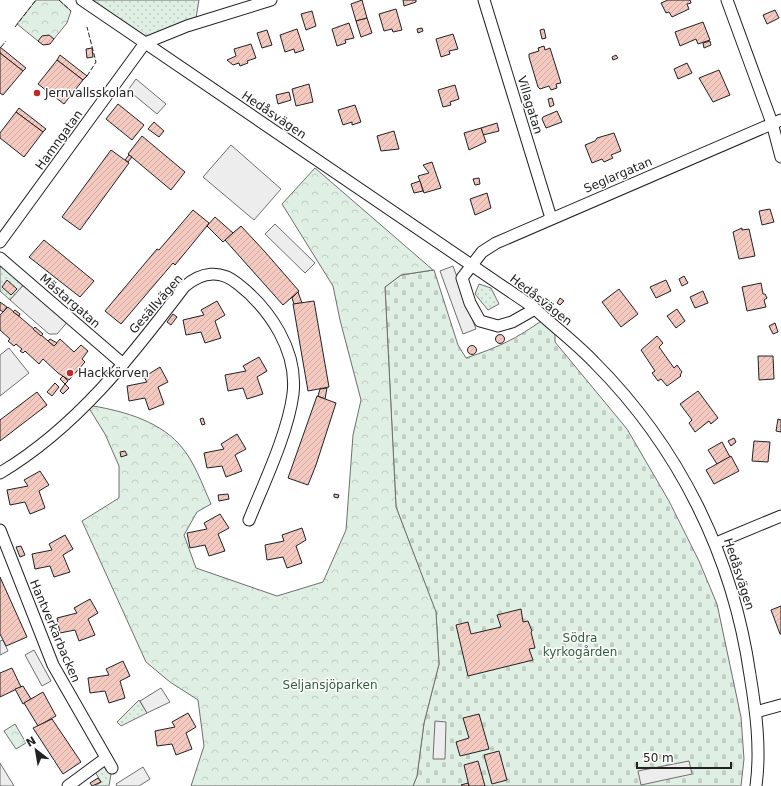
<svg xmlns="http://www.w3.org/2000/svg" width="781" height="786" viewBox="0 0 781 786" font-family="'DejaVu Sans',sans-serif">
<defs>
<pattern id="grass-dots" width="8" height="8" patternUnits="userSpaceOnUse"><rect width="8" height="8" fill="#e0efe3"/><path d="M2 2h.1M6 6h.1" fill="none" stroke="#c0cdc2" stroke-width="1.8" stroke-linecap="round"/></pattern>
<pattern id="cemetery-stones" width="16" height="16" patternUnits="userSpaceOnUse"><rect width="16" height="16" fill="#e0efe3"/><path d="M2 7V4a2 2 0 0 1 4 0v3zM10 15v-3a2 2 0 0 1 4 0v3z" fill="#c0cdc2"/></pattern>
<pattern id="park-crowns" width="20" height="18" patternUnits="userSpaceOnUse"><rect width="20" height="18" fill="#e0efe3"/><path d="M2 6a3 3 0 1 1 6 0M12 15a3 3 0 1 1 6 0" fill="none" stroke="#c0cdc2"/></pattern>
<pattern id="building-hatch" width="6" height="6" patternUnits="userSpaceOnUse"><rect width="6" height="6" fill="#f3c9c0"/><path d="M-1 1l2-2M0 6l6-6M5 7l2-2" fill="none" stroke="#d0aca5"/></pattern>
</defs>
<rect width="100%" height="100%" fill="#fff"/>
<!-- grass -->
<g fill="url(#grass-dots)" stroke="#6f6f6f">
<polygon points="82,0 199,0 195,24 145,43"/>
<polygon points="0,258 27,281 10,300 0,291"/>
<polygon points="479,284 491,288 499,304 488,310 475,294"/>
<polygon points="139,700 147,713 121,726 117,722"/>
<polygon points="103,760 112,768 109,786 95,786 101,782 93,768"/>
</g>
<!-- cemetery -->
<path fill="url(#cemetery-stones)" stroke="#6f6f6f" d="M434,270L458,345L466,358C499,347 516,339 544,319L555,329V342L627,429L669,501L699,561L717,604L741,717L744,759L741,786H413L417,776L424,723L439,664L436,613L396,507L385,287L401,275Z"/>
<!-- park -->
<g fill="url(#park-crowns)" stroke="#6f6f6f">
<polygon points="36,0 59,0 71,11 67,23 54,39 38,41 17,24"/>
<path d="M315,168L433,270L401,275L385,287L396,507L436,612L439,664L424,723L417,776L413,786H191L204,746L198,700L170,682L146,662L82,521L119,498V466L105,434L87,405C119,410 156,419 179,444C194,460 202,484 211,504L197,512L184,535L196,568L277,596L323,582L346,530L353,435L361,400L340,320L333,286L282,204Z"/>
<polygon points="15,724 26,743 16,749 4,731"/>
</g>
<!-- parking -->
<g fill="#ededed" stroke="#6f6f6f">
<polygon points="136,79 166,104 157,114 128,90"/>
<polygon points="231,145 281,189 254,220 203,177"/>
<polygon points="275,224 315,263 305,273 265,234"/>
<polygon points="453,266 476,329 463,334 440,271"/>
<polygon points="27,281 70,319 57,334 49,334 10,300"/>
<polygon points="9,348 29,373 0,396 0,355"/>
<polygon points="3,640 8,651 0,655 0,641"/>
<polygon points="34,650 51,681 42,686 25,655"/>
<polygon points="161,688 170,702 147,713 140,701"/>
<polygon points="435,721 446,722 445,759 433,759"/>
<polygon points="689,761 692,774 641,785 638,771"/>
<polygon points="0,763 14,786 0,786"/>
<polygon points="143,767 150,779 139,786 117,786 116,784"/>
</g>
<!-- building -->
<g fill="url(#building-hatch)" stroke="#222">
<polygon points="362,0 367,18 356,21 351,4"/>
<polygon points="403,0 416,0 416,2 404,6"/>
<polygon points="668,0 690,0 691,3 687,4 689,9 672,17 669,12 666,13 661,3"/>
<polygon points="396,9 402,30 393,32 392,29 384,31 379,14"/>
<polygon points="775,10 779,18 767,24 763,15"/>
<polygon points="312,11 316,26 306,30 301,14"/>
<polygon points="367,18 372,33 361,37 356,21"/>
<polygon points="703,22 710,40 698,44 696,39 680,46 675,32"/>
<polygon points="349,23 354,38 345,40 346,43 337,46 332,29"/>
<polygon points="422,28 423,31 418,33 417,29"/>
<polygon points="297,29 304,50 295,53 294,49 285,52 280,35"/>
<polygon points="544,29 546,38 542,39 540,30"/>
<polygon points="267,30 272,45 262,48 257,33"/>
<polygon points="453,34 458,49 449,51 450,54 441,57 436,39"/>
<polygon points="49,35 54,39 50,44 43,45 38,41 42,36"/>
<polygon points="710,41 711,45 704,48 703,43"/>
<polygon points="251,44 256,58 247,61 248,63 240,66 239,63 233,65 227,60 236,56 234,49"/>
<polygon points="544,46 545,50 550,48 561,83 556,84 557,88 551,90 549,86 540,89 538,87 529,57 529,54 539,51 538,48"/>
<polygon points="0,47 26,68 23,71 0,53"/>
<polygon points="92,48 93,57 87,58 86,49"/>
<polygon points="0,53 23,71 3,95 0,93"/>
<polygon points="60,55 87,76 83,80 57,60"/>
<polygon points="616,55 618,58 613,60 612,57"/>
<polygon points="57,60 83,80 64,104 38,84"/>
<polygon points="687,63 692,73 678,79 674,69"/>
<polygon points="719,70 730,95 713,102 699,78"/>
<polygon points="309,84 313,102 296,106 292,89"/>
<polygon points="455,85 459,99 450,102 451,105 443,107 438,90"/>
<polygon points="289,92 291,100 278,104 276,95"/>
<polygon points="552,98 554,105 550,107 548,99"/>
<polygon points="118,104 144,125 132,140 106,119"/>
<polygon points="355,105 361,122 352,125 352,122 343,125 338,110"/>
<polygon points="19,108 46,129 43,132 16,112"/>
<polygon points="557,111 562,122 546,128 542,119 543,117"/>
<polygon points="16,112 43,132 24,157 0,138 0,133"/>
<polygon points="154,122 164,131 159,137 148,129"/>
<polygon points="497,123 499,131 483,135 481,128"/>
<polygon points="481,128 486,142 469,150 464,133"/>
<polygon points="394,131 399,149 381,151 377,136"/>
<polygon points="614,133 621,151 611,155 613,158 604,162 602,159 592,163 585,145 595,141 597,138"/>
<polygon points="142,136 185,172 171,190 128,154"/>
<polygon points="111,150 129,163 80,230 62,217"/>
<polygon points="129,155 132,157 128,162 125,160"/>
<polygon points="432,162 441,188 424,193 418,176 429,173 423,165"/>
<polygon points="479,178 480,184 475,185 473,179"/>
<polygon points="420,181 423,191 414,193 411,184"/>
<polygon points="487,193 491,208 475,215 470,199"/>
<polygon points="770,209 774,222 762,225 759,211"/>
<polygon points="193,210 209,223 207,226 175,265 173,263 121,324 105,311 157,249 159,250"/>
<polygon points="215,217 233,233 223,242 207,226"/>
<polygon points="241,226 266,253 299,291 283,305 225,240"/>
<polygon points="742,228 742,230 749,229 755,256 739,259 733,232"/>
<polygon points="44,240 94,281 80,297 29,257"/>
<polygon points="684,276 688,283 682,286 679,279"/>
<polygon points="7,280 17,289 11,295 2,287"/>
<polygon points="666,280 671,291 656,298 650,287"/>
<polygon points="761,283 763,294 765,294 767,298 764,300 766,307 747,311 742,287"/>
<polygon points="619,289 638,314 621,327 602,302"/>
<polygon points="703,291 708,303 695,308 690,297"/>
<polygon points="298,292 302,303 294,304 292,298"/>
<polygon points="545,298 552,303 550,305 544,300"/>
<polygon points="560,298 564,301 560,305 557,303"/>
<polygon points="217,301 225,315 215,321 221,338 205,343 201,332 186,335 183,320 204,315 201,310"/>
<polygon points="314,301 329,387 308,391 293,304"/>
<polygon points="0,302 7,307 3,312 0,310"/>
<polygon points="8,307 54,346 60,339 74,352 81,345 88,351 82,359 85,362 69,380 58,373 43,359 39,364 25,351 23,353 20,351 22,349 16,344 14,346 8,341 10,339 0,330 0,315"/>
<polygon points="677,309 685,321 676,328 667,316"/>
<polygon points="15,310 20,314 19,316 13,312"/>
<polygon points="173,314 177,317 171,325 167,322"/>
<polygon points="775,323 778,332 773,334 769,326"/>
<polygon points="35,327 43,334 41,336 33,329"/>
<circle cx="500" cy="339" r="4.5"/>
<polygon points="657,336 663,343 659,347 674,368 677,365 682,372 680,375 681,376 667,386 661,379 658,381 652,373 655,371 641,350"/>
<polygon points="50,339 57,343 54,346 48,341"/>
<circle cx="472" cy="350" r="4.5"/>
<polygon points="758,356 773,356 774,379 759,380"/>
<polygon points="259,357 267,371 257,377 263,394 247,399 243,388 228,391 225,375 246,371 243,366"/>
<polygon points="160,367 168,382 158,387 164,404 149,410 145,398 129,401 127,386 147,382 144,377"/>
<polygon points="63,376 68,381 65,384 60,379"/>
<polygon points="55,383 59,387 52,396 47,392"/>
<polygon points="65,384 69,388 63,394 60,391"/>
<polygon points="327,388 325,399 318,396 320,389"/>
<polygon points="698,391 718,418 711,424 709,421 695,432 689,423 692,420 680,404"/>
<polygon points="37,392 47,405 0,441 0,420"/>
<polygon points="317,396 336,403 316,465 308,485 288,478"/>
<polygon points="203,418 205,424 202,425 200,419"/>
<polygon points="778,419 781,420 781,432 776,431"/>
<polygon points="237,434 246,449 235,455 242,471 226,477 222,466 207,468 204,453 224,449 221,444"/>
<polygon points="734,438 736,442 731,446 728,441"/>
<polygon points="754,441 770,442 768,462 752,461"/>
<polygon points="722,442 730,457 717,464 708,450"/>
<polygon points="125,451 127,455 121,457 120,452"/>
<polygon points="731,456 739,471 714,484 706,470"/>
<polygon points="40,471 49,485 39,491 45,508 30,514 25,502 10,505 7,490 28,486 24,480"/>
<polygon points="228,494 229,499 219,501 218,495"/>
<polygon points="334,494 339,495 338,498 334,497"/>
<polygon points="220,514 229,528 218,534 225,551 209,556 205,545 190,548 187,533 207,529 204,523"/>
<polygon points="302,528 306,540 296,546 302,563 287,568 283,557 267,560 265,545 284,541 282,535"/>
<polygon points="65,535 73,549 63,555 70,572 54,577 50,566 35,569 32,554 52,550 49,544"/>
<polygon points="21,546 25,555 20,557 16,547"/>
<polygon points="0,577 27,637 6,646 0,634"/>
<polygon points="90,599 98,613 88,619 95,635 79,641 75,630 60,633 57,618 77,613 74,608"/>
<polygon points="781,606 781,634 780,634 771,610"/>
<polygon points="521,609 523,622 528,621 532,631 531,632 535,648 529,649 533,660 468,676 456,625 468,622 471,634 501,627 497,615"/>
<polygon points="123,661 130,676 120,681 125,698 109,703 105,691 90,693 88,678 109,675 106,669"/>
<polygon points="12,668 21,687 0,697 0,673"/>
<polygon points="23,686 31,699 23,704 15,689"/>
<polygon points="43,692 56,716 38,726 24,703"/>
<polygon points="188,713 196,727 186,733 192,749 176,755 172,744 157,746 155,731 175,727 172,722"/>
<polygon points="479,714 489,749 460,756 456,742 469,738 463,718"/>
<polygon points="52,719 81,762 63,774 33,728"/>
<polygon points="499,751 507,780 492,784 484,755"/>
<polygon points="478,761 485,786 469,786 464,765"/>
<polygon points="98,778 101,782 92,786 90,783"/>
<polygon points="468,783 469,786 462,786 461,785"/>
</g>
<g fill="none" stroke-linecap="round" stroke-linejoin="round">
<defs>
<g id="street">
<path d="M82,0L533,307C553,326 575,342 594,362C679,447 733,556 750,675C756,711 761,749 756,786"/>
<polyline points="484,0 551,218"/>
<polyline points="727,0 772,123 781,157"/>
<polyline points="0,242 145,43 187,26 271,0"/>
<polyline points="0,258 123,364"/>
<polyline points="535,309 512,322 498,326 480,321 470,303 462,278 482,252 496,243 781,120"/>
<path d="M0,473C76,428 131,357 184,287C201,272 220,269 238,284C270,309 298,351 293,394C288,433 264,483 249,520"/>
<polyline points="0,530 53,665 112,768"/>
<polyline points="716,543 781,516"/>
<polyline points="756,712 781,705"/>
<polyline points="68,786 106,758"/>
</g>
</defs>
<!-- street casing -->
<use href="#street" stroke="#222" stroke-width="13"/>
<!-- street -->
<use href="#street" stroke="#fff" stroke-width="11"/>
<!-- fence -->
<g stroke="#222" stroke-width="1" stroke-dasharray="5 2" stroke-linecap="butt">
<polyline points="59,0 71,11"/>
<polyline points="15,27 36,0"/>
<polyline points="1,47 6,41"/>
<polyline points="87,76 96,62 87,27"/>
</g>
</g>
<!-- markers -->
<g fill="#c62828" stroke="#fff" stroke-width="1.5">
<circle cx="37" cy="93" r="4"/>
<circle cx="70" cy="373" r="4"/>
</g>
<g text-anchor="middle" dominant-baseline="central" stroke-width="3" stroke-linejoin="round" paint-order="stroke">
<!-- poi labels -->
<g font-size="12" fill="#222" stroke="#fff" text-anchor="start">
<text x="45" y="93">Jernvallsskolan</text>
<text x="78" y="373">Hackkörven</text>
</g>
<!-- street labels -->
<g font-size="12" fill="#222" stroke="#fff">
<text transform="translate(530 105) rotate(73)">Villagatan</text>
<text transform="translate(274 115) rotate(34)">Hedåsvägen</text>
<text transform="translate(59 140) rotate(-54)">Hamngatan</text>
<text transform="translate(618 175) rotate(-23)">Seglargatan</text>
<text transform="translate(541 300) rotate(38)">Hedåsvägen</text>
<text transform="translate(70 301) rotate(41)">Mästargatan</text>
<text transform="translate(156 304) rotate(-49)">Gesällvägen</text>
<text transform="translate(739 574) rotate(72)">Hedåsvägen</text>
<text transform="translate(55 631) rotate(67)">Hantverkarbacken</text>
</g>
<!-- park labels -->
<g font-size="12" fill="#2f5e38" stroke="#fff">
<text x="580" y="638">Södra<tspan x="580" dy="14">kyrkogården</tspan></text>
<text x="330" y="685">Seljansjöparken</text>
</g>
</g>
<!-- north arrow -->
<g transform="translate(36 750) rotate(329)" stroke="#ffffff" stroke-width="3" paint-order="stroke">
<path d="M0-3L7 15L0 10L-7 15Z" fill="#222222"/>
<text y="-6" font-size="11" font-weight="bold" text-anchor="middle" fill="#222222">N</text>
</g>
<!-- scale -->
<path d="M637 762v6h94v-6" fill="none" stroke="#222222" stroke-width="2"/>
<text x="643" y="762" font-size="12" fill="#222222" stroke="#ffffff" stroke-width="3" paint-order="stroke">50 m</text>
</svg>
